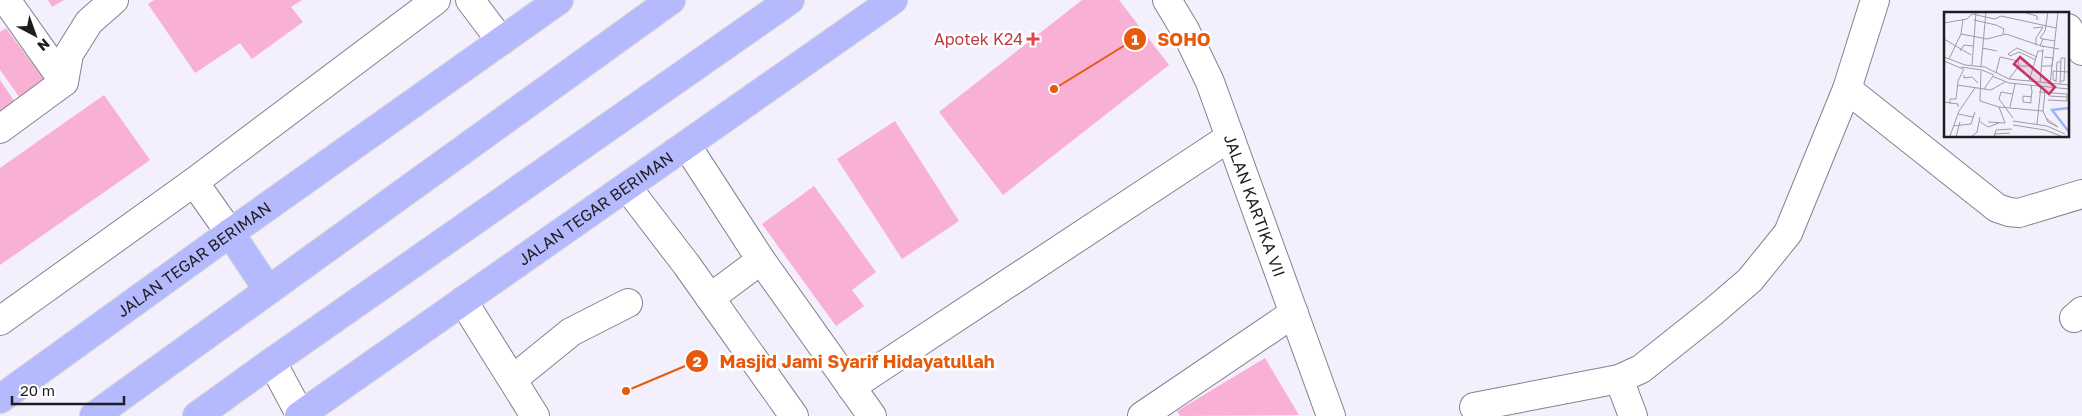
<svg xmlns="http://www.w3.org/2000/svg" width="2082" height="416" viewBox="0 0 2082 416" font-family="'Golos Text',sans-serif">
<rect width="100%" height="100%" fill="#f3effc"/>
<!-- building -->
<g fill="#f8b0d5">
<polygon points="48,0 64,0 52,7"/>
<polygon points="154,0 302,0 291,7 303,22 252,59 240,43 195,73 148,4"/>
<polygon points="1082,0 1119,0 1169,65 1003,195 939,112"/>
<polygon points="6,28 48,85 23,102 0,70 0,32"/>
<polygon points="0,80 17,105 0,117"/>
<polygon points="104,95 150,160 0,265 0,168"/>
<polygon points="895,121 959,221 902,259 837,159"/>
<polygon points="814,186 876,272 852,290 864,306 836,326 762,224"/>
<polygon points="1265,358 1299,415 1180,416 1177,411"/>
</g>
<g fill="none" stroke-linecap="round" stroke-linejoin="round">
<defs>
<g id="minor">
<polyline points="6,0 64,82"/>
<polyline points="470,0 501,41"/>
<path id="s1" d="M1167,0L1185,30L1210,82L1331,416"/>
<polyline points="2068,28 2082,51"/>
<polyline points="1847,89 1997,208 2009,212 2019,213 2082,194"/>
<polyline points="0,129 64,82 69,54 89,22 114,0"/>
<polyline points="687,146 761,260 872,416"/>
<polyline points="194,182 230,233"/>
<polyline points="627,187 686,264 794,416"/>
<polyline points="710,298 761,260"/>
<polyline points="463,301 535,416"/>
<polyline points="2074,318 2082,311"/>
<polyline points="0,321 194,182 436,0"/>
<polyline points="272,362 301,416"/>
<polyline points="513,379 571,332 628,303"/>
<polyline points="1619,379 1633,416"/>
<polyline points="851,387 1230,137"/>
<polyline points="1474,407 1619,379 1641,369 1714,311 1750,280 1788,233 1847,89 1875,0"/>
<polyline points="1142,416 1294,313"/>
</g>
<g id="major">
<polyline points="230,233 268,290"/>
<path id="s2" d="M0,399L230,233L559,0"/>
<polyline points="94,416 671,0"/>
<polyline points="197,416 272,362 790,0"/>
<path id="s3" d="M299,416L893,0"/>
</g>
</defs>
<!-- minor casing -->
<use href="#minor" stroke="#85828d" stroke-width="30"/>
<!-- major casing -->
<use href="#major" stroke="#d2d2d3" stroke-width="30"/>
<!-- minor -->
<use href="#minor" stroke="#fff" stroke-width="28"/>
<!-- major -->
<use href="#major" stroke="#b5b9fe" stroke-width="28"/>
</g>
<!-- markers -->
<path fill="#e0444e" stroke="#fff" stroke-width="2" d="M1030.5 31.5h5v5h5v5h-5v5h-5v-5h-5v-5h5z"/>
<g text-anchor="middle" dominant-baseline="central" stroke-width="5" stroke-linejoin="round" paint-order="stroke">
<!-- health labels -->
<g font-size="16" fill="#be3a42" stroke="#fff" text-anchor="end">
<text x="1023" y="39">Apotek K24</text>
</g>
<!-- street labels -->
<g font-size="16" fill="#1f1d22" stroke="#fff">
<text stroke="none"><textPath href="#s1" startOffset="224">JALAN KARTIKA VII</textPath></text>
<text stroke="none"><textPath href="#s3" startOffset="362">JALAN TEGAR BERIMAN</textPath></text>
<text stroke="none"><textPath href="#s2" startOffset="239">JALAN TEGAR BERIMAN</textPath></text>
</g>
</g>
<!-- overview -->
<g transform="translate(1944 12)">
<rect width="125" height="125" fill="#f3effc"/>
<path fill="none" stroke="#98b6f5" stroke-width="2.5" d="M125,96L108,98L125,120"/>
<path fill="none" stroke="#9e9ba5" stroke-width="1" d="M79,0L93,4V8M30,8L52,13L60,17L59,22M0,11L23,7L28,2L51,7L57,4L112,16M89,16L99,15L92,26V33M17,22L43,27L62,22L100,35M0,27L27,43M99,27L96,26L101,19L104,0M96,34L99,27L111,29M98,34L115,37M38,36L53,39M16,39L20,33L29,34M0,45L21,53L41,55L65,67L125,73M5,47L17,22L19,7M92,48L75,40L66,44L64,42L73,36L93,45M0,49L19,57M28,53L32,0M37,54L42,0M98,54H108L109,46L100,45M17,55L38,58L50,63M37,59L36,89L55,95L99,99M125,60V44M52,61L56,45L74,49L75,54M20,63V66L28,65L34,71M48,64L65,71L125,77M65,67L75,54H86M85,69L94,39H99M112,69L109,68V59L125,60M116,69H120L121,46M96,70L99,37M112,70L113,50H117M106,72L114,0M116,72L117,46H121M13,73L47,78L61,70M87,73L88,80L87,86V91L79,90V84L88,85M40,77L49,64M95,80L123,82V89L104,88M101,80L99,99L104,110M68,82L57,80L55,87L69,106M105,84L123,85M0,90L14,92V95M6,92V87H12L14,69L20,57M66,95L71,72M14,102L29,105M103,107L114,115L104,110M35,109L44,115L55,111M69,109L103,114L121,122M44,110L61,111L55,95M93,112L97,74M69,113L101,118L117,124M9,114L27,112L31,100M50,122L66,121M6,124L15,99L31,76M12,125L16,110M27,125L33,120L36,105M50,125L52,118L68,117"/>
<path fill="#c23463" fill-opacity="0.15" stroke="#c23463" stroke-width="2.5" d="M76,45L111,75L105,82L70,52Z"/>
<rect width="125" height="125" fill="none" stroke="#1f1d22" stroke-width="2.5"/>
</g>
<!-- callouts -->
<path fill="none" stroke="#e8590c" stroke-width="2" d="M1054 89L1135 39M626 391L697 361"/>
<g fill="#e8590c" stroke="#fff" stroke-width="2">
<circle cx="1054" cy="89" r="5"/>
<circle cx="626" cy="391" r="5"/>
<circle cx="1135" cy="39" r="12"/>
<circle cx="697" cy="361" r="12"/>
</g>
<g font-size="15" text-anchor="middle" font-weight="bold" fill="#fff">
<text x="1135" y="45">1</text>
<text x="697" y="367">2</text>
</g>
<g font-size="18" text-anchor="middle" font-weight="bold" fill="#e8590c" stroke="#fff" stroke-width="5" stroke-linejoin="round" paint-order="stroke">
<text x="1184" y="46">SOHO</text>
<text x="857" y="368">Masjid Jami Syarif Hidayatullah</text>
</g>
<!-- north arrow -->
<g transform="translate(35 35) rotate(139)" stroke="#ffffff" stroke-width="4" paint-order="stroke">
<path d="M0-4L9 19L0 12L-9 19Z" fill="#1f1d22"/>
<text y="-8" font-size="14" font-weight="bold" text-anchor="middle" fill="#1f1d22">N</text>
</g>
<!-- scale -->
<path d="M12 396v8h112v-8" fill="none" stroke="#1f1d22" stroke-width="2.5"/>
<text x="20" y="396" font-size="15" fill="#1f1d22" stroke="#ffffff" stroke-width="4" paint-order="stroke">20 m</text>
</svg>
